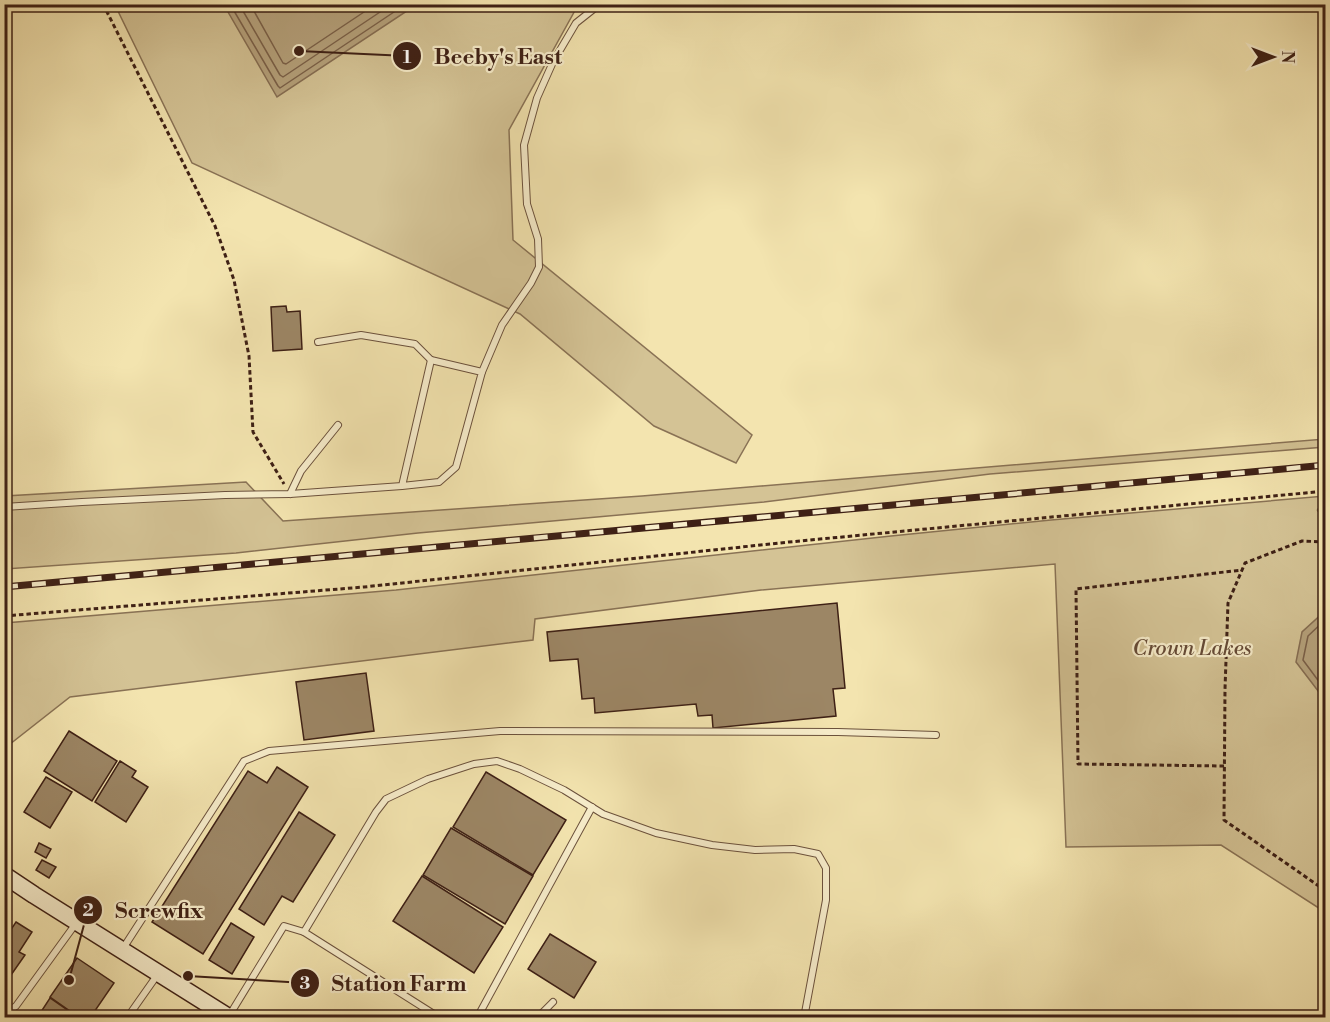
<svg xmlns="http://www.w3.org/2000/svg" width="1330" height="1022" viewBox="0 0 1330 1022" font-family="'Libre Bodoni',serif">
<rect width="100%" height="100%" fill="#f3e4af"/>
<filter id="stains"><feTurbulence type="fractalNoise" baseFrequency=".00333" numOctaves="4"/><feColorMatrix values="0 0 0 0 .2 0 0 0 0 .09 0 0 0 0 .02 0 0 0 .5 -.17"/></filter>
<radialGradient id="worn" r=".72"><stop offset=".6" stop-color="#630" stop-opacity="0"/><stop offset="1" stop-color="#630" stop-opacity=".3"/></radialGradient>
<!-- green -->
<g fill="#d4c395" stroke="#897255" stroke-width="1.5">
<polygon points="115,5 578,5 509,130 513,240 752,435 736,463 654,426 520,314 192,163"/>
<polygon points="1325,439 1325,447 990,474 764,502 418,533 236,553 5,569 5,496 246,482 283,521 642,496"/>
<polygon points="1325,496 1325,912 1221,845 1066,847 1055,564 761,590 535,619 533,640 70,697 5,748 5,623 396,590 891,536 1051,520"/>
</g>
<!-- water -->
<g fill="#b5a17b" stroke="#856d52" stroke-width="1.5">
<polygon points="224,5 416,5 277,97"/>
<polygon points="1325,611 1325,700 1296,662 1302,632"/>
</g>
<g fill="none" stroke-linecap="round" stroke-linejoin="round">
<!-- shore -->
<g stroke="#7a6048" stroke-width="1.5">
<polyline points="230,4 278,86 280,88 406,4"/>
<polyline points="239,4 280,75 283,77 392,4"/>
<polyline points="250,4 283,63 286,64 376,4"/>
<polyline points="1326,619 1308,636 1303,660 1326,691"/>
</g>
<!-- stream -->
<polyline stroke="#856d52" stroke-width="4.5" points="1319,510 1326,512"/>
</g>
<!-- building -->
<g fill="#9c8665" stroke="#3e2015" stroke-width="1.5">
<polygon points="286,306 287,312 300,311 302,349 273,351 271,307"/>
<polygon points="837,603 845,688 833,689 836,716 713,728 712,715 698,716 696,704 595,713 594,698 582,699 578,659 550,661 547,632"/>
<polygon points="366,673 374,731 304,740 296,682"/>
<polygon points="69,731 117,761 92,801 44,771"/>
<polygon points="120,761 136,771 132,777 148,787 126,822 95,802"/>
<polygon points="277,767 308,787 203,954 152,922 248,771 267,783"/>
<polygon points="486,772 566,820 533,875 453,827"/>
<polygon points="46,777 72,792 50,828 24,812"/>
<polygon points="299,812 335,835 293,902 282,896 264,925 239,909"/>
<polygon points="451,828 533,876 505,924 423,875"/>
<polygon points="39,843 51,849 46,858 35,852"/>
<polygon points="42,860 56,867 49,878 36,870"/>
<polygon points="422,876 503,927 474,973 393,921"/>
<polygon points="16,922 32,932 19,952 25,955 4,985 4,940"/>
<polygon points="231,923 254,937 232,974 209,960"/>
<polygon points="550,934 596,962 574,998 528,969"/>
<polygon points="77,958 114,983 90,1018 80,1018 50,997"/>
<polygon points="50,998 79,1018 37,1018"/>
</g>
<g fill="none" stroke-linecap="round" stroke-linejoin="round">
<defs>
<g id="lane">
<polyline points="318,342 361,335 415,344 431,360"/>
<polyline points="482,372 502,325 531,283 539,267 538,239 527,204 524,145 537,98 553,62 576,23 600,4"/>
<polyline points="290,494 301,471 338,425"/>
<polyline points="4,507 82,502 225,495 290,494 402,486 439,482 456,467 482,372 431,360 402,486"/>
<polyline points="304,932 440,1018"/>
<polyline points="122,950 244,761 269,751 500,731 838,732 936,735"/>
<polyline points="4,1014 16,1006 77,922"/>
<polyline points="229,1016 284,926 304,932 376,812 386,799 428,779 474,764 497,761 520,769 564,790 603,814 656,833 712,845 755,850 794,849 818,854 826,868 826,900 804,1018"/>
<polyline points="127,1018 158,974"/>
<polyline points="477,1018 592,807"/>
<polyline points="537,1018 553,1002"/>
</g>
<polyline id="secondary" points="4,875 34,895 230,1018"/>
</defs>
<!-- lane casing -->
<use href="#lane" stroke="#6b513c" stroke-width="8"/>
<!-- secondary casing -->
<use href="#secondary" stroke="#3e2015" stroke-width="19"/>
<!-- path -->
<g stroke="#3e2015" stroke-width="3" stroke-dasharray="4.5 3" stroke-linecap="butt">
<polyline points="103,4 215,226 234,280 249,356 253,432 284,484"/>
<polyline points="1326,542 1302,541 1245,563 1228,603 1225,689 1224,820 1326,891"/>
<polyline points="4,616 364,587 789,542 1326,491"/>
<polyline points="1224,766 1078,764 1076,589 1242,570"/>
</g>
<!-- lane -->
<use href="#lane" stroke="#f7edcb" stroke-width="6"/>
<!-- secondary -->
<use href="#secondary" stroke="#f7edcb" stroke-width="16"/>
<defs>
<polyline id="rail" points="4,587 1326,465"/>
</defs>
<!-- rail casing -->
<use href="#rail" stroke="#3e2015" stroke-width="7"/>
<!-- rail -->
<use href="#rail" stroke="#f7edcb" stroke-width="4.5" stroke-dasharray="14" stroke-linecap="butt"/>
</g>
<g text-anchor="middle" dominant-baseline="central" stroke-width="4.5" stroke-linejoin="round" paint-order="stroke">
<!-- park labels -->
<g font-size="21" font-style="italic" fill="#644935" stroke="#f7edcb">
<text x="1192" y="649">Crown Lakes</text>
</g>
</g>
<!-- callouts -->
<path fill="none" stroke="#3e2015" stroke-width="2" d="M299 51L407 56M69 980L88 910M188 976L305 983"/>
<g fill="#3e2015" stroke="#f7edcb" stroke-width="2">
<circle cx="299" cy="51" r="6"/>
<circle cx="69" cy="980" r="6"/>
<circle cx="188" cy="976" r="6"/>
<circle cx="407" cy="56" r="15"/>
<circle cx="88" cy="910" r="15"/>
<circle cx="305" cy="983" r="15"/>
</g>
<g font-size="18" text-anchor="middle" font-weight="bold" fill="#fff">
<text x="407" y="63">1</text>
<text x="88" y="916">2</text>
<text x="305" y="989">3</text>
</g>
<g font-size="22" text-anchor="middle" font-weight="bold" fill="#3e2015" stroke="#f7edcb" stroke-width="4.5" stroke-linejoin="round" paint-order="stroke">
<text x="498" y="64">Beeby's East</text>
<text x="159" y="918">Screwfix</text>
<text x="399" y="991">Station Farm</text>
</g>
<!-- margin -->
<rect width="1330" height="1022" fill="none" stroke="#f3e4af" stroke-width="24"/>
<rect x="6" y="6" width="1318" height="1010" fill="none" stroke="#3e2015" stroke-width="3"/>
<rect x="12" y="12" width="1306" height="998" fill="none" stroke="#3e2015" stroke-width="1.5"/>
<!-- north arrow -->
<g transform="translate(1273 57) rotate(90)" stroke="#f7edcb" stroke-width="4.5" paint-order="stroke">
<path d="M0-4.5L10 22L0 15L-10 22Z" fill="#3e2015"/>
<text y="-9" font-size="16" font-weight="bold" text-anchor="middle" fill="#3e2015">N</text>
</g>
<rect width="100%" height="100%" filter="url(#stains)"/>
<rect width="100%" height="100%" fill="url(#worn)"/>
</svg>
